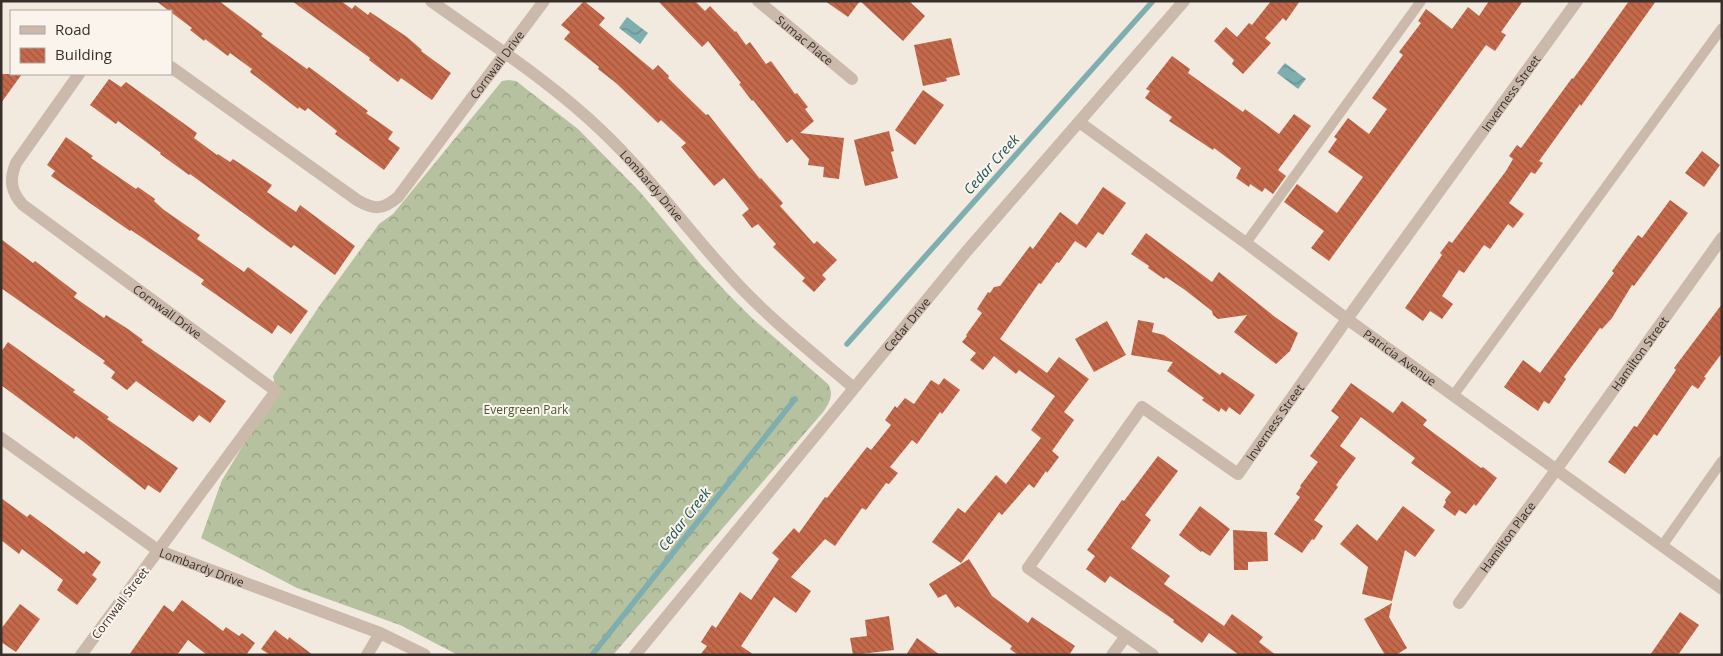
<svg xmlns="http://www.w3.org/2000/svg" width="1723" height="656" viewBox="0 0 1723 656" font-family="'Open Sans',sans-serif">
<defs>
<pattern id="forest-crowns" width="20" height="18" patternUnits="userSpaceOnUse" patternTransform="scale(1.25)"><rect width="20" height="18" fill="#b6c29f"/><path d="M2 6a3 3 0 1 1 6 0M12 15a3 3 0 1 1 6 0" fill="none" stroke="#959e82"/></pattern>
<pattern id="water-waves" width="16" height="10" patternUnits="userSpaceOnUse" patternTransform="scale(1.25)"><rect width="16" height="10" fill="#7eaeb0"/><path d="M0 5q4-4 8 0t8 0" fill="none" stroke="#688e8f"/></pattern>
<pattern id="building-back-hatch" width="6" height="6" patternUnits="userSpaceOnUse" patternTransform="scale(1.25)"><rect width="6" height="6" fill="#c5694b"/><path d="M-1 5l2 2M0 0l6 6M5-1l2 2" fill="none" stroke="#a1573f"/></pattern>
</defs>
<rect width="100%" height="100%" fill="#f3eadf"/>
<!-- forest -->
<path fill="url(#forest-crowns)" d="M509,80L516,81L578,129L641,193L702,266L727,293L753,319L828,384C834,394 830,402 824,411L613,655H458L400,625L297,588L201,538L222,480L276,391L273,376L320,305L379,224L393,214L502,81Z"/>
<!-- water -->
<g fill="url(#water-waves)">
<polygon points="627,17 648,33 640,44 619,28"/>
<polygon points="1285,63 1306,79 1298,89 1277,73"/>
</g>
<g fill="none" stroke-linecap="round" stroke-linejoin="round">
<!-- stream -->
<g stroke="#7eaeb0" stroke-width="5.5">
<polyline points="847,344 1153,1"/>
<polyline points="592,655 795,399"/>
</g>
</g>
<!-- building -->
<g fill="url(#building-back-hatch)">
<polygon points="156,1 219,1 263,34 261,36 307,69 309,67 368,111 366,113 393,132 388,139 400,148 384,170 335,134 337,131 308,108 305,111 299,107 298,109 250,72 252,69 230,53 228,56 205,39 204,41 190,30 192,28"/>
<polygon points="292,1 341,1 352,9 355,5 368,15 370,12 407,37 422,50 421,51 451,73 432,100 401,78 398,82 369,60 370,58"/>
<polygon points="584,1 605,18 599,25 653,70 658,65 669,76 668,78 706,115 708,114 760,179 761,178 783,203 780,206 814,244 817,241 837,260 822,275 826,279 814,292 802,281 805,278 773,247 776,244 758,224 752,228 742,215 749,209 724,178 714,186 681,147 686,143 661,120 658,123 616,83 598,69 599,67 564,39 570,32 561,25"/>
<polygon points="658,1 695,1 705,11 710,6 735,32 736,31 746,45 750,42 766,64 771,61 795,94 797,93 808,107 805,109 814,121 800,133 844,138 839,179 823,177 824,167 808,165 809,159 792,139 787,143 753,100 752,101 739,84 741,83 708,41 702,47"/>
<polygon points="825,1 860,1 848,17"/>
<polygon points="860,1 909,1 925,16 903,41"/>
<polygon points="1271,1 1300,1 1286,21 1283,18 1265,38 1271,43 1243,74 1232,64 1234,60 1214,41 1226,27 1237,37 1249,23 1252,25"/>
<polygon points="1489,1 1523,1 1501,32 1506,35 1495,51 1486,45 1329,261 1311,248 1324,231 1284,202 1297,184 1337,213 1363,177 1328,152 1337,139 1334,137 1348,118 1369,134 1387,109 1372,98 1403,55 1399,52 1421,23 1418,21 1426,9 1452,29 1468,7 1479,16"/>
<polygon points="1629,1 1656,1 1581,106 1580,104 1539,161 1543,163 1535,174 1531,172 1509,203 1524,214 1513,228 1508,224 1490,249 1484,245 1464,273 1459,270 1442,296 1453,304 1442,319 1430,311 1423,321 1405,308 1442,255 1440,253 1449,241 1452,243 1506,171 1513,159 1509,156 1517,145 1521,148 1572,78 1573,79 1587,60"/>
<polygon points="951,38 960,75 946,78 947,81 923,86 914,45"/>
<polygon points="1172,56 1190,69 1188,73 1243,112 1245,109 1279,134 1294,114 1311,126 1278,170 1286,176 1273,194 1265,188 1262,192 1250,184 1249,187 1236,178 1241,168 1214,148 1213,150 1169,121 1172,117 1145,98 1150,91 1146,89"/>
<polygon points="1,74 22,74 1,103"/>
<polygon points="109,79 121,87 126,82 197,133 194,138 217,155 218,154 230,162 233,159 272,185 267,192 296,212 300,205 355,246 335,275 294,245 291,248 190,174 189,175 160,154 161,153 118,121 116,124 90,105"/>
<polygon points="923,90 944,105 915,145 895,130"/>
<polygon points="889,131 894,151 891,152 898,178 865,186 854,140"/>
<polygon points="66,137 93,156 91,158 136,189 138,187 155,199 154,201 164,210 200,235 197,239 244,272 248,267 308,311 291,334 278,325 272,334 201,284 204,280 131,230 130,231 51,176 55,171 47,165"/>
<polygon points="1702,151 1720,165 1704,187 1685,173"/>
<polygon points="1103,187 1126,203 1103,235 1098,232 1086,248 1075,241 1059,263 1057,262 1041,284 1039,283 1000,339 1047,373 1059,357 1089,379 1064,412 1074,420 1052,451 1059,457 1047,473 1046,471 1034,488 1029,484 1002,515 999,512 961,563 932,542 958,508 965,513 996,475 1006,484 1041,438 1031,430 1055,396 1019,370 1016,374 994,356 983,370 970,360 976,353 962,342 967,336 966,335 982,313 977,309 988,292 990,293 994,287 1000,286 1030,246 1033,249 1060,212 1077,225"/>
<polygon points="1670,200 1688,213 1634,286 1632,285 1612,318 1602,329 1600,328 1564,377 1566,379 1549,404 1544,401 1538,411 1504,387 1523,360 1540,373 1614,273 1612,271 1638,235 1642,238"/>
<polygon points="1146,233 1212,282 1219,272 1275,317 1298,333 1290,351 1276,364 1234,332 1247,315 1218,319 1213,315 1212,311 1185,290 1166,277 1164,279 1148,268 1149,266 1131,254"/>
<polygon points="1,239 33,263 35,261 77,293 74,297 104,318 106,315 128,329 143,340 141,342 226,401 210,423 199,415 193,422 136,381 127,390 111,378 115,372 103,363 105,361 1,288"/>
<polygon points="1722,304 1722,353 1704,377 1706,378 1698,389 1692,385 1657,436 1654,434 1625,474 1608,462 1634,426 1637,427 1676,370 1674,368"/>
<polygon points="1138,320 1154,323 1152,332 1164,335 1220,375 1222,372 1255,395 1240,415 1229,407 1226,412 1221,408 1219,412 1202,400 1204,398 1167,371 1173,362 1131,355"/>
<polygon points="1107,321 1126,355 1094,372 1075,339"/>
<polygon points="8,342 75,390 73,392 109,417 107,419 178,468 160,493 148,485 145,490 76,436 74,439 1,385 1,352"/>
<polygon points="944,378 960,390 942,414 940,412 917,444 912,440 890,467 898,473 889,484 886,483 866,510 862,508 835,546 825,539 791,577 811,591 796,613 774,597 741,646 754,655 700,655 707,646 701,642 712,625 716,628 740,592 751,600 779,559 772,553 794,528 799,533 825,497 827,498 867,447 871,450 891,425 885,420 895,406 897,408 905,398 914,404 931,380 939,385"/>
<polygon points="1351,383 1393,413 1402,401 1427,420 1423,425 1481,468 1483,467 1497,478 1476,506 1474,504 1466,514 1459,510 1455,516 1443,507 1446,502 1445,500 1451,492 1411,463 1415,458 1361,417 1340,446 1356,458 1336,485 1338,487 1314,520 1323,526 1314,540 1312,539 1302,553 1274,534 1300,497 1296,494 1301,487 1300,486 1318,462 1310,456 1339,417 1331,411"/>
<polygon points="1158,456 1178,471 1145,515 1151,520 1131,548 1170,576 1164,584 1224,626 1232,614 1263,637 1259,642 1276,655 1239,655 1209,633 1202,643 1173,622 1174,620 1110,576 1105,583 1086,569 1095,556 1087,550 1122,500 1124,501"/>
<polygon points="1,498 27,517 30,514 84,554 86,551 101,562 92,575 97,579 77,605 57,590 63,580 22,549 19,554 1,540"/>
<polygon points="1200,506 1230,529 1210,556 1202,551 1201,552 1179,535"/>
<polygon points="1403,506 1435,530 1415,557 1405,550 1392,601 1362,594 1368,567 1340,544 1357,524 1377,541"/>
<polygon points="1233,530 1267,532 1268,561 1248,562 1248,570 1234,570"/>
<polygon points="969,559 992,596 1028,623 1032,617 1075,646 1069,655 1018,655 1010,649 1012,646 958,606 955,608 946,594 938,598 929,584"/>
<polygon points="182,600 223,631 226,627 239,636 242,633 255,643 246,655 207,655 188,640 177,655 129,655 164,605 173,612"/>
<polygon points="1392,603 1389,617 1407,648 1396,655 1385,655 1364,619"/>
<polygon points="20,604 40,619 16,652 1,642 1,629"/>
<polygon points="1680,612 1699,625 1678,655 1650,655"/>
<polygon points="889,616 894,650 853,655 850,638 867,636 865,620"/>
<polygon points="275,630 288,640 289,637 313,655 270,655 261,649"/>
<polygon points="917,638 940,655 906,655"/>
</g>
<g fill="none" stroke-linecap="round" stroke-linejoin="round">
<!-- service -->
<g stroke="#cbbaab" stroke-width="10">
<polyline points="1246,243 1421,1"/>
<polyline points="1453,396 1722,28"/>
<polyline points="1662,546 1722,461"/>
</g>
<!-- minor -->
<g stroke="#cbbaab" stroke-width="12">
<path id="s1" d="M431,1C490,43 551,82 603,132C647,174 682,223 723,268C762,313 809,350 854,388"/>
<path id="s2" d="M758,1L852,79"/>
<path id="s3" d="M171,67L357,200C374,210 383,210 398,197L544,1"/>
<path id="s4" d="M79,74L16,163C9,180 11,192 23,205L276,391L81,655"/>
<path id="s5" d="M1079,122L1246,243L1347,319L1722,589"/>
<path id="s6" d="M1,438L159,551L380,633L425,655"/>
<path id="s7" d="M1459,603L1556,470L1722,238"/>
<polyline points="367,655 380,633"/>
<polyline points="1112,655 1126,636"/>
<path id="s8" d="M1153,655L1028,568L1142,407L1238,474L1347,319L1577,1"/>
</g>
<!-- tertiary -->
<path stroke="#cbbaab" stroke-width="12" id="s9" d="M635,655L966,252L1184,1"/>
</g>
<g text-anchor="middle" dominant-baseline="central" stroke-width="4" stroke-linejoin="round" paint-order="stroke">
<!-- street labels -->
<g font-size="12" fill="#392f2a" stroke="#faf4ec">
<text stroke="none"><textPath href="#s2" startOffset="61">Sumac Place</textPath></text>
<text stroke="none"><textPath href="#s3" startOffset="439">Cornwall Drive</textPath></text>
<text stroke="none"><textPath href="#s8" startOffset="935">Inverness Street</textPath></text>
<text stroke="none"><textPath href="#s1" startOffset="289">Lombardy Drive</textPath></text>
<text stroke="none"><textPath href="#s4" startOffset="334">Cornwall Drive</textPath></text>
<text stroke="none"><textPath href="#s9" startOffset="428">Cedar Drive</textPath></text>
<text stroke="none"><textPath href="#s7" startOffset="308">Hamilton Street</textPath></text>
<text stroke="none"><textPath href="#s5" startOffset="398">Patricia Avenue</textPath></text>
<text stroke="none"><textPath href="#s8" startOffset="530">Inverness Street</textPath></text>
<text stroke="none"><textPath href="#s7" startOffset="82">Hamilton Place</textPath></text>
<text stroke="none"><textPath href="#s6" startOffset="240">Lombardy Drive</textPath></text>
<text transform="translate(120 603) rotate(-53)">Cornwall Street</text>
</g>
<!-- park labels -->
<g font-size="12" fill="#48572e" stroke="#faf4ec">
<text x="526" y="409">Evergreen Park</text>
</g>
<!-- water labels -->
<g font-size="14" font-style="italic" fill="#20575b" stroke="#faf4ec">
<text transform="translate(991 164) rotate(-48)">Cedar Creek</text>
<text transform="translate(684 519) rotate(-52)">Cedar Creek</text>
</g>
</g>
<!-- border -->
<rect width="1723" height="656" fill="none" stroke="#392f2a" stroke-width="5"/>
<!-- legend -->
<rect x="10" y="10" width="162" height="65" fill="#faf4ec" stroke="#ada59e"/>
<rect x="20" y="26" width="25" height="8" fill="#cbbaab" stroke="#ada59e"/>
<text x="55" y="35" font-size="15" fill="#392f2a">Road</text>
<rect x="20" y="48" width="25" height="15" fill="url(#building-back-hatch)" stroke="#ada59e"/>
<text x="55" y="60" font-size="15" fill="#392f2a">Building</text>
</svg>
